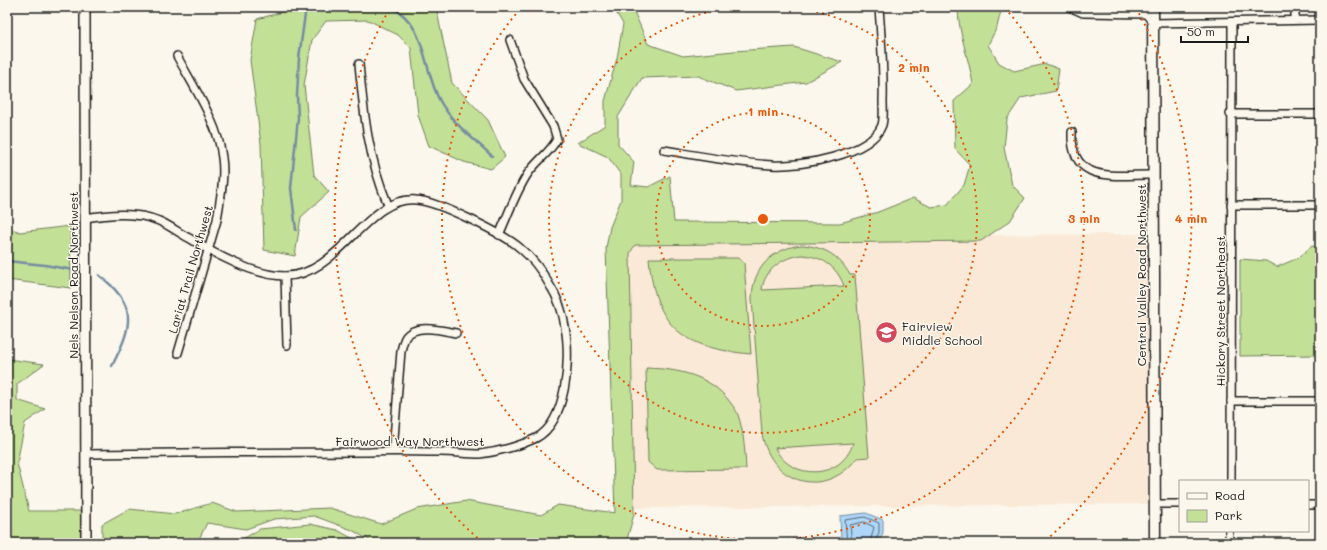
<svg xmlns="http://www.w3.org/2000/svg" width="1327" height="550" viewBox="0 0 1327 550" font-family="Mali,sans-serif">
<rect width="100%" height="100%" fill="#fbf7ec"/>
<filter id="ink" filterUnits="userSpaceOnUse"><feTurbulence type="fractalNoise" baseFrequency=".025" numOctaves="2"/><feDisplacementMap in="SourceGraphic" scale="8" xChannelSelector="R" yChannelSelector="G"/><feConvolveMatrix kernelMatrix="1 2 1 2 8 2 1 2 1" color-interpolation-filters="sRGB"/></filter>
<g filter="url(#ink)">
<!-- built -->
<polygon fill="#fae9d7" points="1154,234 1155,504 621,508 620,237"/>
<!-- green -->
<g fill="#c3e097" stroke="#707e5a" fill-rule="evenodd">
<polygon points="301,7 436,7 452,83 488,120 505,157 491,169 464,162 429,146 418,115 411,48 398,35 368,20 326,21 312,40 304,85 314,175 329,192 301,217 295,256 264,250 261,144 250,60 257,19"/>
<path d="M613,7H632L648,44L683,56L734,51L794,47L842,62L806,82L736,91L698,76L642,78L618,117V144L634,162L631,185L648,187L670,176L674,222L840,223L878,212L913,198L931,207L947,205L964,185L970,165L955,149L954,101L973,84C969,58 958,33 958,7H1002L997,27L988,45L999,63L1014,71L1046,64L1059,69L1056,91L1021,98L1007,119L1004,148L1012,185L1025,198L1010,221L981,241L635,245L630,253L634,514L626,543H374L352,530L314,516L274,519L246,529L207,523L197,543H102V524L129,509L175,514L212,503L237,512L330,508L381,524L417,509L466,501L541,515L558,505L615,513L606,248L610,227L621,200V175L608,157L578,143L605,125V101L617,58L623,24Z"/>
<polygon points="70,226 71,288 7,280 7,227 20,232"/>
<path d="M802,245C824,247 839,255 850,275H855L869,457L857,458C825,500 771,484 762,434L752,299C752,268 773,248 802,245ZM801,255C821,256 837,266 844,286L762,290C764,270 783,257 801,255ZM853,443C842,480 791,481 775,448Z"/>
<polygon points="1312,246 1320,248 1320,355 1240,356 1240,259 1266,261 1277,267 1298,258"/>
<path d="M649,258H738L744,263L751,354C683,348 655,328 649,258Z"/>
<polygon points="7,359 44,364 17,384 17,400 45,409 25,423 17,463 29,511 85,511 86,543 7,543"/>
<path d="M646,368C678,369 710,375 730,402C733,406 737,411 738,415C744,432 745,452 746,469L657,470L648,462Z"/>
<polygon points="310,524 337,530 361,543 236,543 260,529"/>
</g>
<!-- water -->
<polygon fill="#aed6f8" stroke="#748ca0" points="866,513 883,520 883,533 878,543 846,543 841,541 840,516"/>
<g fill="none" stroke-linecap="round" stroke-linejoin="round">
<!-- shore -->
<g stroke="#566674" stroke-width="1">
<polyline points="847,543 845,520 865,517 879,523 879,532 875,543"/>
<polyline points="852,543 850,525 864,522 874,527 870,543"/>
</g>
<!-- stream -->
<g stroke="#748ca0" stroke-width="2.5">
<path d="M390,7C427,22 423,71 440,101C452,123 474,139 492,156"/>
<polyline points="296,230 291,188 298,118 297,96 299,58 306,7"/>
<polyline points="7,261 45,265 73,270"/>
<path d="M99,275C138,305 133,325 112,366"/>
</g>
<defs>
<g id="minor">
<polyline points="1069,7 1083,13 1146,14 1153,23 1320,20"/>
<polyline points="1295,7 1295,19"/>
<path d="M177,56C193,86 219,124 222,158C225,177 220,200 217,220L178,353"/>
<path d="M359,64C364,115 368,157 388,205"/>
<polyline points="1230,114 1320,114"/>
<path d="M1072,132C1070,186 1117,174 1154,175"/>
<path d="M664,150C700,156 736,163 772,165C800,167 871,155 882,125C884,118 883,109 883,101C884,70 881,38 879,7"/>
<polyline points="1231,205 1320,205"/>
<path d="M85,218C108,214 137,211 159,221C169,225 179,233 189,238C214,254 255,276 285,276C340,276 367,195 416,200C437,201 504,234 520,248C531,257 542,271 549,284C557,296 563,312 565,327C571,358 567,422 536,438C520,446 497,452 480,454C467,454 453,452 440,452C416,452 393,451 370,452C275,452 181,453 86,454"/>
<path d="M499,235C508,215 515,194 527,175C536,161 550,153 557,139L553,126L524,79L510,40"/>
<polyline points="285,276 287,345"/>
<polyline points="1231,401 1320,401"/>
<path d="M393,451L401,351C402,347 403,342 405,338C414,323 441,330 456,333"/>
<polyline points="1231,481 1232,22"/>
<polyline points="1155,504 1180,504"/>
<polyline points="1308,505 1320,505"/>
<polyline points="1229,543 1229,531"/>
</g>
<polyline id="tertiary" points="85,7 86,543"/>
<polyline id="secondary" points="1153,7 1155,543"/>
</defs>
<!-- minor casing -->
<use href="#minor" stroke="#1c1c1c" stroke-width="10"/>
<!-- tertiary casing -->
<use href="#tertiary" stroke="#1c1c1c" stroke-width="12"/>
<!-- secondary casing -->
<use href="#secondary" stroke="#1c1c1c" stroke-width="13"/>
<!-- minor -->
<use href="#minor" stroke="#fbf7ec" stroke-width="7"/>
<!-- tertiary -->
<use href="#tertiary" stroke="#fbf7ec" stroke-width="9"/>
<!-- secondary -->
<use href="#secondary" stroke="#fbf7ec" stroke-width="10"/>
</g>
</g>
<!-- distance rings -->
<g fill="none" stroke="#e8590c" stroke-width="2" stroke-dasharray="2 4">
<circle cx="763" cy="219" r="107"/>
<path d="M793 7A214 214 0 1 1 733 7"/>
<path d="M1005 8A321 321 0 1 1 521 8"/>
<path d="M482 542A428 428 0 0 1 390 8M1136 8A428 428 0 0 1 1044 542"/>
</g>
<!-- icons -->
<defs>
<symbol id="school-disc" viewBox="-11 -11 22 22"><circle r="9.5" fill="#d1495b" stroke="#fbf7ec"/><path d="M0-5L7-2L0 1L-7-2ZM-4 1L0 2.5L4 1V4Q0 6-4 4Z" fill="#fff"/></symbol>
</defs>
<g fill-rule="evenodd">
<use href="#school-disc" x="874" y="320" width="25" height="25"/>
</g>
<g text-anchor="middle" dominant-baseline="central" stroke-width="3" stroke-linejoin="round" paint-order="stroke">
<!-- street labels -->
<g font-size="12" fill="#1c1c1c" stroke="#fbf7ec">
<text transform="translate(190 269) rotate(-74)">Lariat Trail Northwest</text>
<text transform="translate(73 275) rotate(-90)">Nels Nelson Road Northwest</text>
<text transform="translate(1141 275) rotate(-90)">Central Valley Road Northwest</text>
<text transform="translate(1220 311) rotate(-90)">Hickory Street Northeast</text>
<text x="410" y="441">Fairwood Way Northwest</text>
</g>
<!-- poi labels -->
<g font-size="12" fill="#1c1c1c" stroke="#fbf7ec" text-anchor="start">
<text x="902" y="326">Fairview<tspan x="902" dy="14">Middle School</tspan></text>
</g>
</g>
<circle cx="763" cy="219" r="6" fill="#e8590c" stroke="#fbf7ec" stroke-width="2"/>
<g font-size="12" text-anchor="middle" font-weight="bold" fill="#e8590c" stroke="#fbf7ec" stroke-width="3" stroke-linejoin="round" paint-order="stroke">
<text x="914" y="72">2 min</text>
<text x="763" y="116">1 min</text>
<text x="1084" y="223">3 min</text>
<text x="1191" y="223">4 min</text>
</g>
<!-- margin -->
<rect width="1327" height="550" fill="none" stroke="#fbf7ec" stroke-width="24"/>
<rect x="12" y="12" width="1303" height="526" fill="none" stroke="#1c1c1c" stroke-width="1.5" filter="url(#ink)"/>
<!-- legend -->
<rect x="1179" y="480" width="130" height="52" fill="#fbf7ec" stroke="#a29f99"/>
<rect x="1187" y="493" width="20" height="6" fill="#fbf7ec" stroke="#a29f99"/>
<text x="1215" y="500" font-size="12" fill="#1c1c1c">Road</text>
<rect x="1187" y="510" width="20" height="12" fill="#c3e097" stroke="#a29f99"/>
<text x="1215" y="520" font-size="12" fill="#1c1c1c">Park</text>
<!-- scale -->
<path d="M1181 36v6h67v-6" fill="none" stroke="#1c1c1c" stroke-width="2"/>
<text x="1187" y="36" font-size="12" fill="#1c1c1c" stroke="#fbf7ec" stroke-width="3" paint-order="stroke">50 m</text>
</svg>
